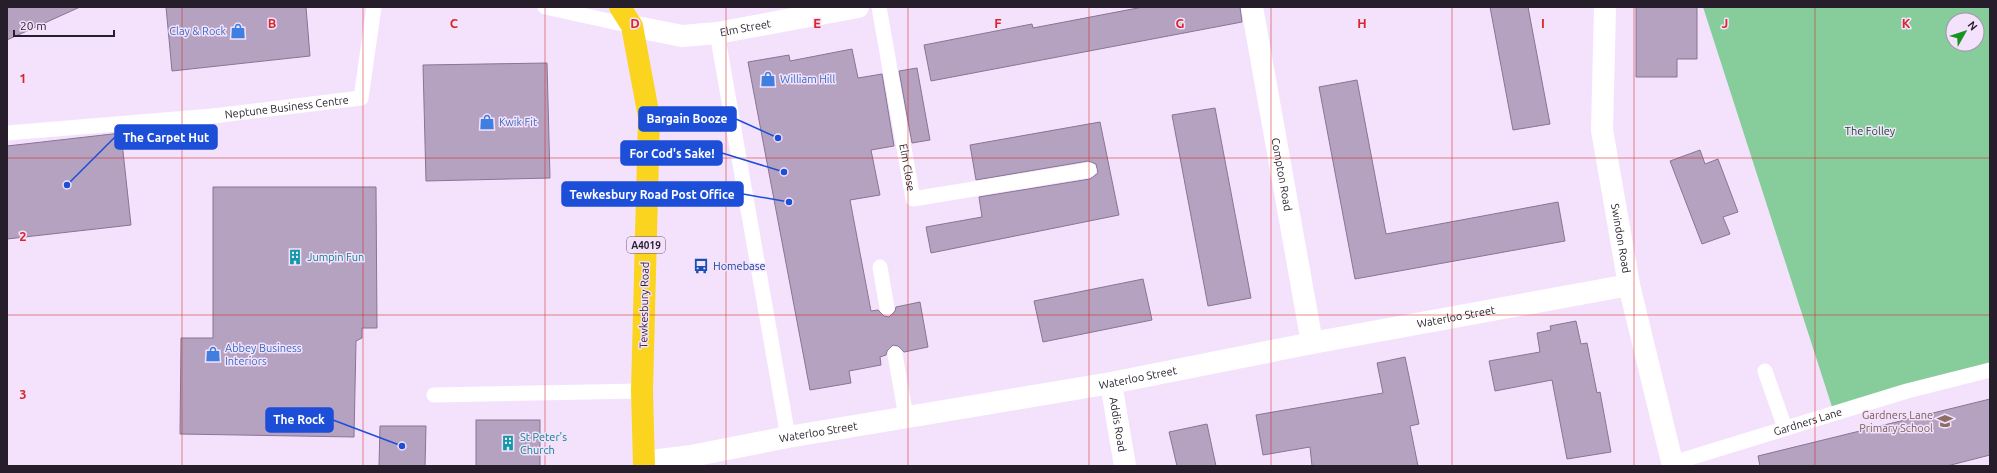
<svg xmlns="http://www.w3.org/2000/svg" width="1997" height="473" viewBox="0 0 1997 473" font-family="Ubuntu,sans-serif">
<rect width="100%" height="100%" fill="#f4e2fd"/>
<!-- green -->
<path fill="#86cd9b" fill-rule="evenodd" d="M1703,7H1990V370L1834,413ZM1953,20H1977V44H1953Z"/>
<!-- building -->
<g fill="#b5a1c0" stroke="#897593">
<polygon points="7,7 80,7 7,40"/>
<polygon points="166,7 306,7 310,56 172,71"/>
<polygon points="1143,7 1240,7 1242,22 931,81 924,45 1032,24 1033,28"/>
<polygon points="1490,7 1528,7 1550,124 1513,130"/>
<polygon points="1636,7 1697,7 1697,59 1677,59 1677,77 1636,77"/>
<polygon points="852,49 858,78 882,74 894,146 871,150 880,195 850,200 871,311 878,310 884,316 889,317 895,311 896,307 920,302 928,347 904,352 898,346 893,345 887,351 886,355 880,357 881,365 849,371 851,383 810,390 748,62 789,55 790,61"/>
<polygon points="547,63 550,178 426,181 423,65"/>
<polygon points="917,68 930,140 912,143 899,71"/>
<polygon points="1357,80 1386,234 1558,202 1565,241 1355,279 1319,87"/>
<polygon points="1215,108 1251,298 1208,306 1172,115"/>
<polygon points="1100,122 1119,215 931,253 926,227 982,217 979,197 1090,179 1098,173 1096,164 1088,161 976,180 970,145"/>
<polygon points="121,133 131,225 7,239 7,146"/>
<polygon points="1700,150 1705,164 1718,159 1738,212 1723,217 1730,234 1702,244 1670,161"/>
<polygon points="213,187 376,187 377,328 362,328 362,338 356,341 354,437 180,434 181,338 213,338"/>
<polygon points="1143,279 1152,320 1043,342 1034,301"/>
<polygon points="1576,321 1581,344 1587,343 1597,393 1600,392 1611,452 1567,459 1552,380 1495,391 1489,361 1540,352 1537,333 1551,330 1550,326"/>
<polygon points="1405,357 1419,424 1410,426 1418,466 1312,466 1310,447 1263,455 1256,415 1383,393 1377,363"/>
<polygon points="1990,399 1990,455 1947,466 1760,466 1758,456"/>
<rect x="476" y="420" width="64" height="46"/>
<polygon points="1207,424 1216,466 1177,466 1169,432"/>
<polygon points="380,426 426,426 425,466 379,466"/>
</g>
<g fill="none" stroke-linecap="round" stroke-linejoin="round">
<!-- lane -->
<g stroke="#fff" stroke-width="15">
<polyline points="545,7 632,26"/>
<path id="s1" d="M879,7L913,199L1089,170"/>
<polyline points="717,33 788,437"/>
<path id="s2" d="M7,133L213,116L361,98L374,7"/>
<polyline points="880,267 887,308"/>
<polyline points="895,354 906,417"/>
<polyline points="1765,371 1785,428"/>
<polyline points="434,395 642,391"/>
<path id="s3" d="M1673,463L1907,391L1990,370"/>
</g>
<!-- street -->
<g stroke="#fff" stroke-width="22">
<path id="s4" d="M1252,7L1312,343"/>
<path id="s5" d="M632,26L682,36L717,33L858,7"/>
<path id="s6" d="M1111,383L1125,466"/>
<path id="s7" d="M644,462L691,456L788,437L1111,383L1312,343L1629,285"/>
</g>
<!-- secondary -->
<path stroke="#fff" stroke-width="22" id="s8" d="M1605,7L1602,130L1629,285L1673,466"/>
<!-- highway -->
<polyline stroke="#fbd420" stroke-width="22" points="620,7 632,26 649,117 642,391 644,466"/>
</g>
<!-- grid -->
<path fill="none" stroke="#d62828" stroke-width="1" stroke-opacity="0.55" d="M182,7V466M363,7V466M545,7V466M726,7V466M908,7V466M1089,7V466M1271,7V466M1452,7V466M1634,7V466M1815,7V466M7,158H1990M7,315H1990"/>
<!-- icons -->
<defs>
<symbol id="shop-bare" viewBox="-9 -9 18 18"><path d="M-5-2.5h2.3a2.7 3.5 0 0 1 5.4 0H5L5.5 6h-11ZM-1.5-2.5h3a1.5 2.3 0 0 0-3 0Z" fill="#3f7fe0" stroke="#f4e2fd" stroke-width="2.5" paint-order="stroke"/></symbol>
<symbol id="building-bare" viewBox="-9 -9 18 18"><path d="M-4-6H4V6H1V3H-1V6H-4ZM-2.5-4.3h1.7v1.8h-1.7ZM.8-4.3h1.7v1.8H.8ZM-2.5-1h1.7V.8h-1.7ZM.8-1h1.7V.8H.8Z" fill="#0f9aa8" stroke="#f4e2fd" stroke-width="2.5" paint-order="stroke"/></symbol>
<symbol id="bus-bare" viewBox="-9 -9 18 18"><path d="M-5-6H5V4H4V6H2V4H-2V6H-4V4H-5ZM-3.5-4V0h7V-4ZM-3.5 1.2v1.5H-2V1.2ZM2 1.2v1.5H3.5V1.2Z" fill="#1a4fb4" stroke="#f4e2fd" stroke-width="2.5" paint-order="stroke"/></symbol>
<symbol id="school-bare" viewBox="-9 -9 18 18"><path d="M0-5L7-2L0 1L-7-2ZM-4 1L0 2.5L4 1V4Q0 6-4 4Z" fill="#8d6e63" stroke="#f4e2fd" stroke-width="2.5" paint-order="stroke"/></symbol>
</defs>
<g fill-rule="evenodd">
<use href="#shop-bare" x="227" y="20" width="22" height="22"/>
<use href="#shop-bare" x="757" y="68" width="22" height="22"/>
<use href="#shop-bare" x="476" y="111" width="22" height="22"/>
<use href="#building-bare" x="284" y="246" width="22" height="22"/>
<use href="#bus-bare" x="690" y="255" width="22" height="22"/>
<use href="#shop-bare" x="202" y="343" width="22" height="22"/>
<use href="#school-bare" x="1934" y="410" width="22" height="22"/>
<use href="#building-bare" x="497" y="432" width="22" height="22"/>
</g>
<g text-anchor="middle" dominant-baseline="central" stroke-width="3" stroke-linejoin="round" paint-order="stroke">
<!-- shield labels -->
<rect fill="#f4e2fd" stroke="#645969" stroke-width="1" x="627" y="237" width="38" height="16" rx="3"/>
<g font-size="10" font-weight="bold" fill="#261e2a">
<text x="646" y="245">A4019</text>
</g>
<!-- street labels -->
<g font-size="11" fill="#261e2a" stroke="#f4e2fd">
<text stroke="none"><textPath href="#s5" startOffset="115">Elm Street</textPath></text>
<text stroke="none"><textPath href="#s2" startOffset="281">Neptune Business Centre</textPath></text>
<text stroke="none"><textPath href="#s1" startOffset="163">Elm Close</textPath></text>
<text stroke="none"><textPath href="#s4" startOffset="170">Compton Road</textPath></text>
<text stroke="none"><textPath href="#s8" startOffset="233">Swindon Road</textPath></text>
<text transform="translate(644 305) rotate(-89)">Tewkesbury Road</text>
<text stroke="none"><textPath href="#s7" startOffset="825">Waterloo Street</textPath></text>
<text stroke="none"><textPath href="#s7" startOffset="501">Waterloo Street</textPath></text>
<text stroke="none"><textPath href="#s3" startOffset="141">Gardners Lane</textPath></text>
<text stroke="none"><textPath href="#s6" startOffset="42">Addis Road</textPath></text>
<text stroke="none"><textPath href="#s7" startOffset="177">Waterloo Street</textPath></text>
</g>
<!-- shop labels -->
<g font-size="11" fill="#366cbe" stroke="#f4e2fd" text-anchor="start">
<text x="226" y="31" text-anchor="end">Clay &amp; Rock</text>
<text x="780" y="79">William Hill</text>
<text x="499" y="122">Kwik Fit</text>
<text x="225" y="348">Abbey Business<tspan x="225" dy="13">Interiors</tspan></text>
</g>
<!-- park labels -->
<g font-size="11" fill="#0c4c28" stroke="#f4e2fd">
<text x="1870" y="131">The Folley</text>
</g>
<!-- culture labels -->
<g font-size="11" fill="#0d838f" stroke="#f4e2fd" text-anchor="start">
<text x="307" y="257">Jumpin Fun</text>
<text x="520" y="437">St Peter's<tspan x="520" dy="13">Church</tspan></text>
</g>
<!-- transit labels -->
<g font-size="11" fill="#164399" stroke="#f4e2fd" text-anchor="start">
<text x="713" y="266">Homebase</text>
</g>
<!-- education labels -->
<g font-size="11" fill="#785e54" stroke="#f4e2fd" text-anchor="end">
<text x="1933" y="415">Gardners Lane<tspan x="1933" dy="13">Primary School</tspan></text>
</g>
</g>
<g font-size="13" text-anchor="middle" font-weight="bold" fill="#d62828" stroke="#f4e2fd" stroke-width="3" stroke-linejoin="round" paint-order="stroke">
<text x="272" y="28">B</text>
<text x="454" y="28">C</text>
<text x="635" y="28">D</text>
<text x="817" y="28">E</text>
<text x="998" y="28">F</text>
<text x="1180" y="28">G</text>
<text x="1362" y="28">H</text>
<text x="1543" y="28">I</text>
<text x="1725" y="28">J</text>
<text x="1906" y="28">K</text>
<text x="23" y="83">1</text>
<text x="23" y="241">2</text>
<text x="23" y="399">3</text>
</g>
<!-- callouts -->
<path fill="none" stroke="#1d4ed8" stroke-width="1.5" d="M778 138L736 119M67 185L115 137M784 172L722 153M789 202L743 194M402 446L333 420"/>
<g fill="#1d4ed8" stroke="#f4e2fd" stroke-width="1.5">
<circle cx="778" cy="138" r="4"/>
<circle cx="67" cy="185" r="4"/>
<circle cx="784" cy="172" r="4"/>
<circle cx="789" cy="202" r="4"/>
<circle cx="402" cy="446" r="4"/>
</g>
<g fill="#1d4ed8" stroke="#1d4ed8" stroke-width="1.5">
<rect x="639" y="107" width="97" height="24" rx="4"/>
<rect x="115" y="125" width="102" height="24" rx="4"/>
<rect x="621" y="141" width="101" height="24" rx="4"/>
<rect x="562" y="182" width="181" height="24" rx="4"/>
<rect x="266" y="408" width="67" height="24" rx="4"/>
</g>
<g font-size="12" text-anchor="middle" font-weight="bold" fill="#fff">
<text x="687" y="123">Bargain Booze</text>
<text x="166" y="142">The Carpet Hut</text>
<text x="672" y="158">For Cod's Sake!</text>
<text x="652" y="199">Tewkesbury Road Post Office</text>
<text x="299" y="424">The Rock</text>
</g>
<!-- border -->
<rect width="1997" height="473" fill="none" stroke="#261e2a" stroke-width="16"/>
<!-- north arrow -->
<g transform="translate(1965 32) rotate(51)"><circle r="19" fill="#f4e2fd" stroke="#a294a9"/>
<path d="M0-3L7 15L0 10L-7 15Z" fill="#179323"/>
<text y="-6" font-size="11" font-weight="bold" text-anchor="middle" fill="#261e2a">N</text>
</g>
<!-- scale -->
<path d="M14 30v6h100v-6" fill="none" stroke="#261e2a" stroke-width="2"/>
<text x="20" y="30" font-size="12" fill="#261e2a" stroke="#f4e2fd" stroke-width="3" paint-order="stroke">20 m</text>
</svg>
